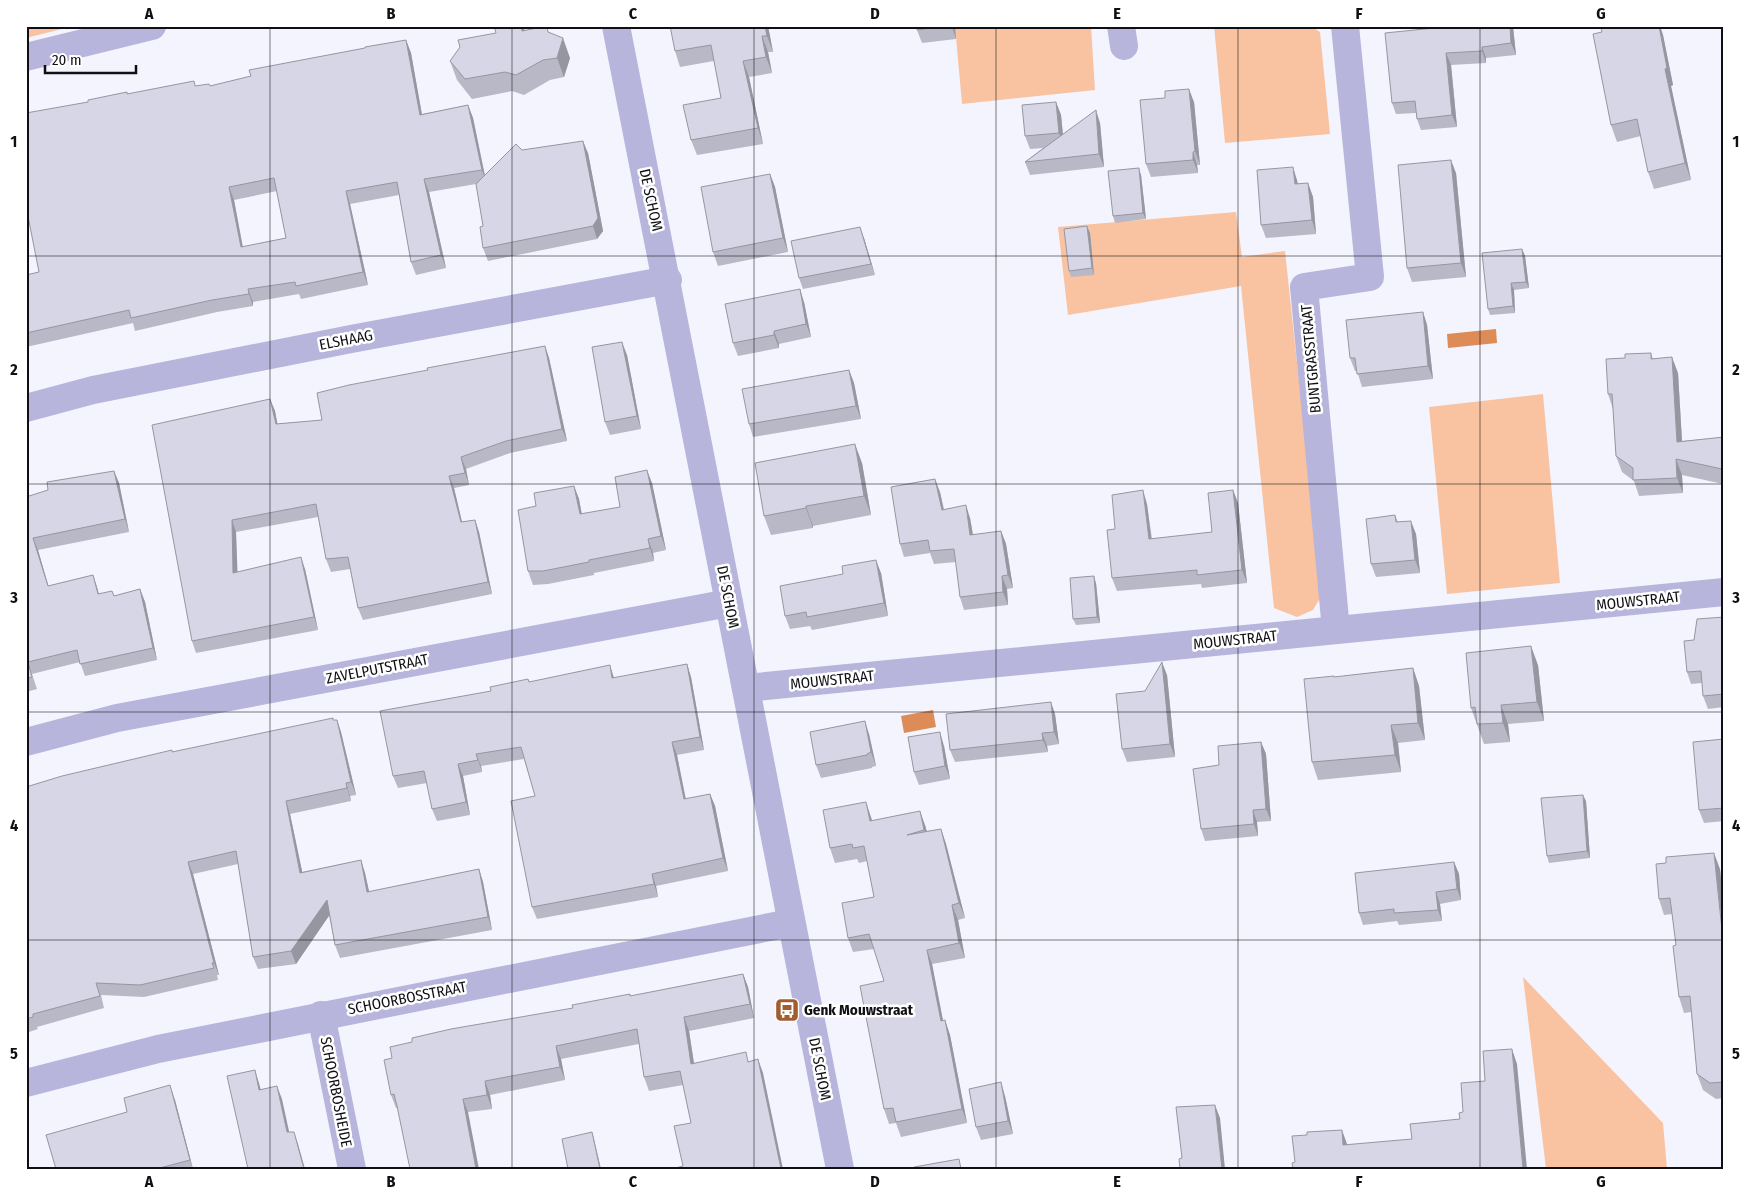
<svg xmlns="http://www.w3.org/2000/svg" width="1750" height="1195" viewBox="0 0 1750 1195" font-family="'Fira Sans Condensed',sans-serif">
<rect width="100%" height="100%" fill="#f4f4fe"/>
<!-- green -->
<g fill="#f9c3a1">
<polygon points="26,26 74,26 26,38"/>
<polygon points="955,26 1091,26 1095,90 962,104"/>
<polygon points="1214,26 1311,26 1320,32 1330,134 1225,143"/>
<polygon points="1236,212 1242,257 1285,251 1322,595 1313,610 1297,617 1274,608 1241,286 1068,315 1058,227"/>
<polygon points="1543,394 1560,583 1447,594 1429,407"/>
<polygon points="1523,977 1663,1123 1667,1169 1546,1169"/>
</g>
<!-- water -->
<g fill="#dd8c58">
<polygon points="1496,329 1497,343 1448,348 1447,334"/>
<polygon points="933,710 936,727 904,733 901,716"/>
</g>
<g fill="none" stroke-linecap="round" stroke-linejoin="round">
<!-- minor -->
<g stroke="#b7b5db" stroke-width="28">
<path d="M616,26C694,406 763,788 840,1169"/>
<polyline points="1121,26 1124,46"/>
<polyline points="26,57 152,26"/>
<polyline points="26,408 93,390 351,339 668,280"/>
<polyline points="1336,630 1304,287 1370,277 1345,26"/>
<polyline points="746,688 1724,592"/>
<polyline points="26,742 117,718 729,603"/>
<polyline points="321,1015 352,1169"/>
<polyline points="26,1083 158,1049 790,923"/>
</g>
</g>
<!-- wall -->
<g fill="#b9b8c6" fill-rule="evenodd">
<polygon points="768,26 773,52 768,52 772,73 749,77 763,144 697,155 691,140 721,98 714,61 680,67 675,51"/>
<polygon points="917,26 955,26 956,39 922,43 917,30"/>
<polygon points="1454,26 1513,26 1516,55 1486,58 1486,63 1451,65 1457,127 1421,130 1417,119 1416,113 1396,114 1392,103"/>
<polygon points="1611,26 1660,26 1663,35 1673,85 1671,86 1691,180 1654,189 1648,172 1641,136 1617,142 1611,125 1602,32"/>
<polygon points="525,31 549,32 570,58 564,77 550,80 524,95 512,91 472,99 457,80 450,61"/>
<path d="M406,40L411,53L422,114L468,105L473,118L485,175L522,150L588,153L603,231L597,239L488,261L483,248V226L476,184L429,192L446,268L416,275L411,262L399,195L350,204L368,285L301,299L299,294L253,302V306L217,312L135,331L133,323L26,347V275L39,272L88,102L127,94L195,86H210ZM277,191L286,238L243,247L234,200Z"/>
<polygon points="1165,98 1194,102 1200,165 1197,165 1198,173 1151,177 1146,164"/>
<polygon points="1056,102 1061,115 1063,134 1100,123 1104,167 1030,175 1025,162 1043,148 1030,149 1025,136"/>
<polygon points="1456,173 1466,277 1412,282 1407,268"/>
<polygon points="770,174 775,187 788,252 718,266 713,252"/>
<polygon points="1141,175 1146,219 1115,223 1113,216"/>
<polygon points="1297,180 1298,184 1308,183 1313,197 1316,234 1266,238 1261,225"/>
<polygon points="1090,233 1094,275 1071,277 1069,271"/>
<polygon points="864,238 875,275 803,289 799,278"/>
<polygon points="1522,249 1525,256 1529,288 1514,290 1515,313 1490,315 1488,309"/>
<polygon points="804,302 811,337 779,344 779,348 738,356 733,343"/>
<polygon points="1423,312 1427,325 1433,379 1362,387 1357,371 1355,371 1350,358"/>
<polygon points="545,346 549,358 567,441 510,453 466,469 469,485 454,488 462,522 475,520 479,532 492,594 363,620 358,608 350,569 331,572 326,559 318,517 236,532 237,572 305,569 318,630 196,653 192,641 270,399 275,411 277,424 322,420 428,370"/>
<polygon points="1651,353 1653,359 1678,373 1682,441 1724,437 1723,484 1682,475 1683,493 1639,496 1634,481 1622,472 1616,456 1613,409 1608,394"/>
<polygon points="627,355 641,429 610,435 605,422"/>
<polygon points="849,370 854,383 861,419 753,437 749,424"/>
<polygon points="862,463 871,515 813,526 813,528 771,535 764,516"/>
<polygon points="114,471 119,483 129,532 38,550 48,586 93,575 99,594 114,596 140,589 145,602 157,660 85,676 80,662 32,674 37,689 26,692 26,497"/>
<polygon points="652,483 666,550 653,553 654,561 594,573 594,575 548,584 533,585 528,571 536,506 574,486 579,499 582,514 620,507"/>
<polygon points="1233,490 1238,503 1247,583 1202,588 1201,584 1117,591 1112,578 1115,529 1147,504 1152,539 1212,532"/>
<polygon points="940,492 944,509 970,518 973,535 1001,531 1006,544 1013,588 1007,589 1008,605 964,610 960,597 956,562 934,564 930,553 904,557 900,544"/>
<polygon points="1395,515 1398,522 1416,534 1420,573 1376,577 1371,564"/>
<polygon points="881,573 888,616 812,630 810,626 790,629 785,616"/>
<polygon points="1096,583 1100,623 1076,625 1073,619"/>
<polygon points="1724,617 1724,707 1708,709 1703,696 1702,683 1691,684 1687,672 1694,640"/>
<polygon points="687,664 691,677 704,750 677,755 686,799 710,794 715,806 728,871 656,886 658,897 537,919 532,907 535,796 524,759 481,766 482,772 463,776 470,815 437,821 432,809 427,783 398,788 393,776 491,691 529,682 614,678"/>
<polygon points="1538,665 1544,721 1508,724 1510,742 1484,744 1471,708"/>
<polygon points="1413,668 1419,686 1425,740 1398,743 1401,772 1318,780 1312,762 1335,677"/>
<polygon points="1167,675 1175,757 1127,762 1122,749"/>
<polygon points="1055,714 1059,744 1047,746 1048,752 955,762 950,750"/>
<polygon points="337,720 341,732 356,795 350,796 351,801 290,814 302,872 361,860 365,873 369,892 479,869 483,882 492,930 340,958 335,945 329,915 296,964 258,969 253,957 238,864 193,874 219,975 217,975 218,980 144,997 101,995 104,1008 37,1027 38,1029 26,1033 26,787 173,752"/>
<polygon points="869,734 876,766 872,767 872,768 821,778 816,765"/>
<polygon points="1724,739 1724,821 1704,823 1699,810"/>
<polygon points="1261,742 1266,754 1271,821 1257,822 1258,836 1205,841 1201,829 1219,765"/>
<polygon points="944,746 950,779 919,785 914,772"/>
<polygon points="1586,801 1590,858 1549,863 1547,856"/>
<polygon points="871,817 872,821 925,825 927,831 941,829 946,844 965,918 958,920 965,958 932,964 943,1021 945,1020 950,1035 967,1123 901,1137 896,1123 889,1124 884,1109 884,981 874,949 853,952 848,938 874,897 867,861 859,863 857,859 835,863 830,848"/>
<polygon points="1454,862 1459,874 1461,900 1440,904 1442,921 1399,925 1397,921 1363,925 1359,913"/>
<polygon points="1720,869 1724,908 1724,1098 1716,1099 1703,1090 1697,1074 1691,1012 1684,1013 1679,997 1676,945 1672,914 1664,915 1659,899"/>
<polygon points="743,974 748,987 754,1018 689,1031 694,1063 749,1061 763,1073 683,1166 691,1123 683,1085 649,1091 644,1077 639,1044 561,1059 565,1080 490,1095 492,1109 468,1112 396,1108 391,1095 392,1058 573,1008"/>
<polygon points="1005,1096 1013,1134 981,1140 976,1127"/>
<polygon points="175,1100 193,1169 56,1169"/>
</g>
<!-- shaded-wall -->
<g fill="#9696a1">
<polygon points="521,26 523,26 525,31 522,31"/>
<polygon points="765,26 768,26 773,52 767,36"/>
<polygon points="952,26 955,26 956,39"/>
<polygon points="1510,26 1513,26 1513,27 1516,55 1511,43"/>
<polygon points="1659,26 1660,26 1663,35 1673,85 1671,86 1691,180 1685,163 1665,69"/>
<polygon points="762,36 768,52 772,73 766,57"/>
<polygon points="563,38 570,58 564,77 557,58"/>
<polygon points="406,40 411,53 424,127 420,115"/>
<polygon points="1482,47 1486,58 1486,63 1482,51"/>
<polygon points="1446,53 1451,65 1457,127 1452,115"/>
<polygon points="743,61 749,77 763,144 758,128"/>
<polygon points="1189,89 1194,102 1200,165 1195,151"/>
<polygon points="1056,102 1061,115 1064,147 1059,133"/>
<polygon points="468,105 473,118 486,182 482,170"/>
<polygon points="1096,110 1100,123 1104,167 1099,154"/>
<polygon points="583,141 588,153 603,231 597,239 593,226"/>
<polygon points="1193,152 1197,165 1198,173 1193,160"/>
<polygon points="1451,160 1456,173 1466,277 1461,263"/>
<polygon points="1293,167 1297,180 1299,197 1295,184"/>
<polygon points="1139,168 1141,175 1146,219 1143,213"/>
<polygon points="770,174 775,187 788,252 783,238"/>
<polygon points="424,179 429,192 446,268 441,255"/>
<polygon points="1308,183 1313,197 1316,234 1312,220"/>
<polygon points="229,187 234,200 245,260 241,247"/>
<polygon points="346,191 350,204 368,285 363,272"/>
<polygon points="1087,226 1090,233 1094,275 1092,268"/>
<polygon points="860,227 864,238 875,275 871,264"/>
<polygon points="1522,249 1525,256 1529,288 1526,282"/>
<polygon points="1511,283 1514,290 1515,313 1513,306"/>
<polygon points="248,289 253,302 253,306 249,294"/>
<polygon points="800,289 804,302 811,337 806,324"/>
<polygon points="1423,312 1427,325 1433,379 1428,366"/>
<polygon points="774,331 779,344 779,348 774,335"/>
<polygon points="622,342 627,355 641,429 637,416"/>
<polygon points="545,346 549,358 567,441 562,429"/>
<polygon points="1672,357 1678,373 1683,458 1677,442"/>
<polygon points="849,370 854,383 861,419 856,406"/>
<polygon points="270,399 275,411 280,437 276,424"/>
<polygon points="855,444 862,463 871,515 864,496"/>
<polygon points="461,457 466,469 469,485 465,473"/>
<polygon points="1676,459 1682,475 1683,493 1677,478"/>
<polygon points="647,470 652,483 666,550 661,536"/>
<polygon points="114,471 119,483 129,532 125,519"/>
<polygon points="449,476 454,488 465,535 461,522"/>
<polygon points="935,479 940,492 946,522 942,510"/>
<polygon points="574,486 579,499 584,528 580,514"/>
<polygon points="1143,490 1147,504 1153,553 1149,539"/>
<polygon points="1233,490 1238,503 1247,583 1242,570"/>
<polygon points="966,505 970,518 975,547 970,535"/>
<polygon points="806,506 813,526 813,528 806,508"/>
<polygon points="232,520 236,532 238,585 233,573"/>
<polygon points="475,520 479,532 492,594 488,582"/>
<polygon points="1411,521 1416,534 1420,573 1415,560"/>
<polygon points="1001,531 1006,544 1013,588 1008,575"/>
<polygon points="33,538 38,550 52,598 48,586"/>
<polygon points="648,539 653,553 654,561 650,548"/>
<polygon points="301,557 305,569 318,630 314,617"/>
<polygon points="876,560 881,573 888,616 884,603"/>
<polygon points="93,575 97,587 102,607 98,594"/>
<polygon points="1002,576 1007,589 1008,605 1003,592"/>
<polygon points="1094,576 1096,583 1100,623 1097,617"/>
<polygon points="140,589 145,602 157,660 153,648"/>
<polygon points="1531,646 1538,665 1544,721 1537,702"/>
<polygon points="1162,662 1167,675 1175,757 1170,744"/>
<polygon points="687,664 691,677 704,750 700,737"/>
<polygon points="610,665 614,678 612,678"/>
<polygon points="1413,668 1419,686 1425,740 1418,723"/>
<polygon points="1051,702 1055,714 1059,744 1054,732"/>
<polygon points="1501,705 1508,724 1510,742 1503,723"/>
<polygon points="337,720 341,732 356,795 351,782"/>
<polygon points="865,721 869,734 876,766 871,752"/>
<polygon points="1391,725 1398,743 1401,772 1395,755"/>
<polygon points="940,732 944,746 950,779 945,766"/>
<polygon points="1042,733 1047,746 1048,752 1043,740"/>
<polygon points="672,742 677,755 688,812 684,799"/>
<polygon points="1261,742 1266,754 1271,821 1266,809"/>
<polygon points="476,754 481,766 482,772"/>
<polygon points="458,764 463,776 470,815 466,802"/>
<polygon points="346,783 350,796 351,801 347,788"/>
<polygon points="710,794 715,806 728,871 723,858"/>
<polygon points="1583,795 1586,801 1590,858 1587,851"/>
<polygon points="286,801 290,814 305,885 300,873"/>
<polygon points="866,802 871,817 875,836 870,821"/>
<polygon points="1253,810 1257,822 1258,836 1254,824"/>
<polygon points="920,811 925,825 930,845 924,830"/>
<polygon points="941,829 946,844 965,918 959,903"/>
<polygon points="1714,853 1720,869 1724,908 1724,943"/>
<polygon points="361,860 365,873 372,905 367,892"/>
<polygon points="188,862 193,874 219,975 214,963"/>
<polygon points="1454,862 1459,874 1461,900 1457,889"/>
<polygon points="479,869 483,882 492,930 488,917"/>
<polygon points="652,874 656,886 658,897 654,884"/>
<polygon points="1436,892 1440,904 1442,921 1438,910"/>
<polygon points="327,900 331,913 296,964 291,951"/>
<polygon points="952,905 958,920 965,958 959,943"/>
<polygon points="927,950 932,964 946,1036 941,1021"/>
<polygon points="743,974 748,987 754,1018 750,1004"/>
<polygon points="684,1017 689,1031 696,1077 691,1064"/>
<polygon points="945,1020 950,1035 967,1123 962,1109"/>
<polygon points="556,1046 561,1059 565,1080 560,1067"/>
<polygon points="1512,1049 1517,1064 1527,1169 1523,1169"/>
<polygon points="758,1059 763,1073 783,1169 781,1169"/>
<polygon points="255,1070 259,1083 264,1102 259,1090"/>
<polygon points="485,1081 490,1095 492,1109 487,1095"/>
<polygon points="1001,1082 1005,1096 1013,1134 1008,1121"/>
<polygon points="170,1085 175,1100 193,1169 190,1160"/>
<polygon points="277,1086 282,1099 292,1145 287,1132"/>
<polygon points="463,1099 468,1112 479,1169 476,1169"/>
<polygon points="1215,1105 1220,1118 1225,1169 1222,1169"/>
<polygon points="1342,1130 1347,1144 1348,1160 1343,1145"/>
<polygon points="294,1132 298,1144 305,1169 304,1169"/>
<polygon points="592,1132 594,1139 601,1169 600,1169"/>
</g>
<!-- building -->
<g fill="#d7d6e6" stroke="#9696a1" fill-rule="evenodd">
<polygon points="494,26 521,26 522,31 547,26 548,32 563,38 557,58 543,60 516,75 505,72 465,79 450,61 460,47 458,40 496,33"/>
<polygon points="670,26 765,26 767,36 762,36 766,57 743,61 758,128 691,140 683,105 721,98 711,45 675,51"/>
<polygon points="917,26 946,26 917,30"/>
<polygon points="1454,26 1510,26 1511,43 1482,47 1482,51 1446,53 1452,115 1417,119 1415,101 1392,103 1385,33"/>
<polygon points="1611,26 1659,26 1667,68 1665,69 1685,163 1648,172 1637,119 1611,125 1593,34 1602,32 1601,28"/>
<path d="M406,40L420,115L468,105L482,170L424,179L441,255L411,262L397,182L346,191L363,272L296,286L295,282L248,289L249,294L212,300L131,318L129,310L26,333V275L39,272L26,206V113L88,102V100L127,92V94L194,81L195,86L209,84L210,86L251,76L249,70L365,48V47ZM274,178L286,238L241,247L229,187Z"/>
<polygon points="1189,89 1195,151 1193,152 1193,160 1146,164 1140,100 1165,98 1165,91"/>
<polygon points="1056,102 1059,133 1025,136 1022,105"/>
<polygon points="1096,110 1099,154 1025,162"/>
<polygon points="583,141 598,218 593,226 483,248 480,227 483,226 476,184 516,144 522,150"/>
<polygon points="1451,160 1461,263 1407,268 1398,165"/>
<polygon points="1293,167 1295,184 1308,183 1312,220 1261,225 1257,170"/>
<polygon points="1139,168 1143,213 1113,216 1108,171"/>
<polygon points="770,174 783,238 713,252 701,187"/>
<polygon points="1087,226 1092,268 1069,271 1064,229"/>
<polygon points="860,227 871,264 799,278 791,241"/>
<polygon points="1522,249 1526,282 1511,283 1513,306 1488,309 1482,253"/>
<polygon points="800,289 806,324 774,331 774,335 733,343 725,304"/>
<polygon points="1423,312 1428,366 1357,374 1355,358 1350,358 1346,320"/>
<polygon points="622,342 637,416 605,422 592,347"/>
<polygon points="545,346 562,429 506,441 461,457 465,473 449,476 461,522 475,520 488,582 358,608 348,557 326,559 316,504 232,520 233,573 301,557 314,617 192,641 152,425 270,399 276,424 322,420 317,393 349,385 428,370 427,368"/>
<polygon points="1651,353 1651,359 1672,357 1677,442 1724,437 1724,491 1722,469 1676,459 1677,478 1633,480 1633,468 1616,456 1612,394 1608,394 1606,359 1625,358 1625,354"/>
<polygon points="849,370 856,406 749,424 742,389"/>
<polygon points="855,444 864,496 806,506 806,508 764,516 755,463"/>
<polygon points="647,470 661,536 648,539 650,548 589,560 589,562 543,571 528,571 518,510 536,506 534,493 574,486 580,514 620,507 615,477"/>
<polygon points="114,471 125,519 33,538 48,586 93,575 98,594 112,591 114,596 140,589 153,648 80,664 77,650 28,662 32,677 26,679 26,497 48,490 47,482"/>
<polygon points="935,479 942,510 966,505 970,535 1001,531 1008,575 1002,576 1003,592 960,597 954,549 930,551 928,540 900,544 891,487"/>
<polygon points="1143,490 1149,539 1212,532 1208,493 1233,490 1242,570 1197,575 1197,570 1112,578 1107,530 1115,529 1112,495"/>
<polygon points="1395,515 1396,522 1411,521 1415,560 1371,564 1366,519"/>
<polygon points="876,560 884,603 807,617 806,612 785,616 780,586 843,574 842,566"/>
<polygon points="1094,576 1097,617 1073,619 1070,578"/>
<polygon points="1724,617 1724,694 1703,696 1701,671 1687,672 1684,641 1694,640 1697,619"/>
<polygon points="1531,646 1537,702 1501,705 1503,723 1477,724 1475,707 1471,708 1466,653"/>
<polygon points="1162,662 1170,744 1122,749 1116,694 1145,691"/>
<polygon points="687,664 700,737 672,742 684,799 710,794 723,858 652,874 654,884 532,907 511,801 535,796 521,747 476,754 478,760 458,764 466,802 432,809 424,771 393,776 380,711 491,691 490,687 528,679 529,682 610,665 612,678"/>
<polygon points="1413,668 1418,723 1391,725 1395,755 1312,762 1304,679 1334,676 1334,677"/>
<polygon points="1051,702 1054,732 1042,733 1043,740 950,750 946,714"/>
<polygon points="333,718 333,720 337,720 351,782 346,783 347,788 286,801 300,873 361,860 367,892 479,869 488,917 335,945 327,900 291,951 253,957 236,851 188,862 214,963 212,963 214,968 140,985 96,983 100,996 33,1014 33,1017 26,1019 26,787 62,776 172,750 172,752"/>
<polygon points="865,721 871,752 867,754 867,755 816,765 810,732"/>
<polygon points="940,732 945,766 914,772 908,737"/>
<polygon points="1724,739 1724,808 1699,810 1693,742"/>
<polygon points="1261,742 1266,809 1253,810 1254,824 1201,829 1193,769 1219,765 1218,746"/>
<polygon points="1583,795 1587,851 1547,856 1541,798"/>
<polygon points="866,802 870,821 920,811 924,830 907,835 941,829 959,903 952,905 959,943 927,950 941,1021 945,1020 962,1109 896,1122 893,1108 884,1109 860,986 884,981 869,934 848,938 842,903 874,897 864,846 853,848 852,844 830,848 823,810"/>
<polygon points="1714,853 1723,940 1724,940 1724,1082 1710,1083 1697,1074 1690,996 1679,997 1673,946 1676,945 1670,898 1659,899 1656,864 1666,863 1666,857"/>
<polygon points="1454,862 1457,889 1436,892 1438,910 1394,913 1394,909 1359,913 1355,873"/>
<polygon points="743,974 750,1004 684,1017 691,1064 746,1052 748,1062 758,1059 781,1169 672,1169 683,1166 674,1126 691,1123 680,1071 644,1077 637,1029 556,1046 560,1067 485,1081 487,1095 463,1099 476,1169 410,1169 397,1106 394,1094 391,1095 384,1060 392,1058 390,1047 412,1042 412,1038 451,1029 573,1008 572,1005 630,994 630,996"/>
<polygon points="1512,1049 1523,1169 1293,1169 1292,1163 1295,1162 1292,1136 1307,1135 1307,1132 1342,1130 1343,1145 1412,1139 1410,1124 1460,1119 1459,1113 1463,1112 1461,1083 1485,1081 1483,1051"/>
<polygon points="255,1070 259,1090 277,1086 287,1132 294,1132 304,1169 248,1169 227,1076"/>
<polygon points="1001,1082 1008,1121 976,1127 969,1089"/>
<polygon points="170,1085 190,1160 156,1169 56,1169 46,1135 127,1112 124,1098"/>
<polygon points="1215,1105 1222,1169 1180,1169 1179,1159 1182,1158 1176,1107"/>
<polygon points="592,1132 600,1169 568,1169 562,1139"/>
<polygon points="959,1159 961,1169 914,1169 914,1167"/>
</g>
<!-- grid -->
<path fill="none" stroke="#0f0f14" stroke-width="1" stroke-opacity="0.55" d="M270,26V1169M512,26V1169M754,26V1169M996,26V1169M1238,26V1169M1480,26V1169M26,256H1724M26,484H1724M26,712H1724M26,940H1724"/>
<!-- icons -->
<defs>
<symbol id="bus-square" viewBox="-11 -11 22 22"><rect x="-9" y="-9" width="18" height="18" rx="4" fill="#a15d2e" stroke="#fff"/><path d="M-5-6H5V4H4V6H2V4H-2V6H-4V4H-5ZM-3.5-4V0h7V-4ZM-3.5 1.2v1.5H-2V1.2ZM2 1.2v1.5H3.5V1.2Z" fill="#fff"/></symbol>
</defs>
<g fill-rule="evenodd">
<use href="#bus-square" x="773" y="996" width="28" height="28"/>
</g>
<g text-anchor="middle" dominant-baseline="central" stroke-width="5" stroke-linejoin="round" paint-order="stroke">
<!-- street labels -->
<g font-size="15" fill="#0f0f14" stroke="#fff">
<text transform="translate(651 200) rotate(78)">DE SCHOM</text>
<text transform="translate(346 340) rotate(-11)">ELSHAAG</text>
<text transform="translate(1311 359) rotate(-95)">BUNTGRASSTRAAT</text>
<text transform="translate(728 597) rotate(79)">DE SCHOM</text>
<text transform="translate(1638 601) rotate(-6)">MOUWSTRAAT</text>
<text transform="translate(1235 640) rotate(-6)">MOUWSTRAAT</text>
<text transform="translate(377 669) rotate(-11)">ZAVELPUTSTRAAT</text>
<text transform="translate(832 680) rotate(-6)">MOUWSTRAAT</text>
<text transform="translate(407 998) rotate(-11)">SCHOORBOSSTRAAT</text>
<text transform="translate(820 1069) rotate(79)">DE SCHOM</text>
<text transform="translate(336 1092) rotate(79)">SCHOORBOSHEIDE</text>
</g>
<!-- poi labels -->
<g font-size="15" font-weight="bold" fill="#0f0f14" stroke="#fff" text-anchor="start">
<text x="804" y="1010">Genk Mouwstraat</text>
</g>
</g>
<!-- border -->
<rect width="1750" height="1195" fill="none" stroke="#ffffff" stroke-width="55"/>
<!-- scale -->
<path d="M45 65v8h91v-8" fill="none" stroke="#0f0f14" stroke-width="2.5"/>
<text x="52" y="65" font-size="15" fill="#0f0f14" stroke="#ffffff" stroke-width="4" paint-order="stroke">20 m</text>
<rect x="28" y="28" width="1694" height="1140" fill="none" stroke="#0f0f14" stroke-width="2"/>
<g font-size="16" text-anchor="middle" font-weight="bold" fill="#0f0f14">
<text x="149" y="19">A</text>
<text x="391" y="19">B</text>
<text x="633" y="19">C</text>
<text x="875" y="19">D</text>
<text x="1117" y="19">E</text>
<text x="1359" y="19">F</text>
<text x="1601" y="19">G</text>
<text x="14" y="147">1</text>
<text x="1736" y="147">1</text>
<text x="14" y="375">2</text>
<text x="1736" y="375">2</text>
<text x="14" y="603">3</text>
<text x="1736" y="603">3</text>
<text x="14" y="831">4</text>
<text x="1736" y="831">4</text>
<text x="14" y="1059">5</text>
<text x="1736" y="1059">5</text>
<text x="149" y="1187">A</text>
<text x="391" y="1187">B</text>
<text x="633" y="1187">C</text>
<text x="875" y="1187">D</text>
<text x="1117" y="1187">E</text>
<text x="1359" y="1187">F</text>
<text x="1601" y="1187">G</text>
</g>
</svg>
